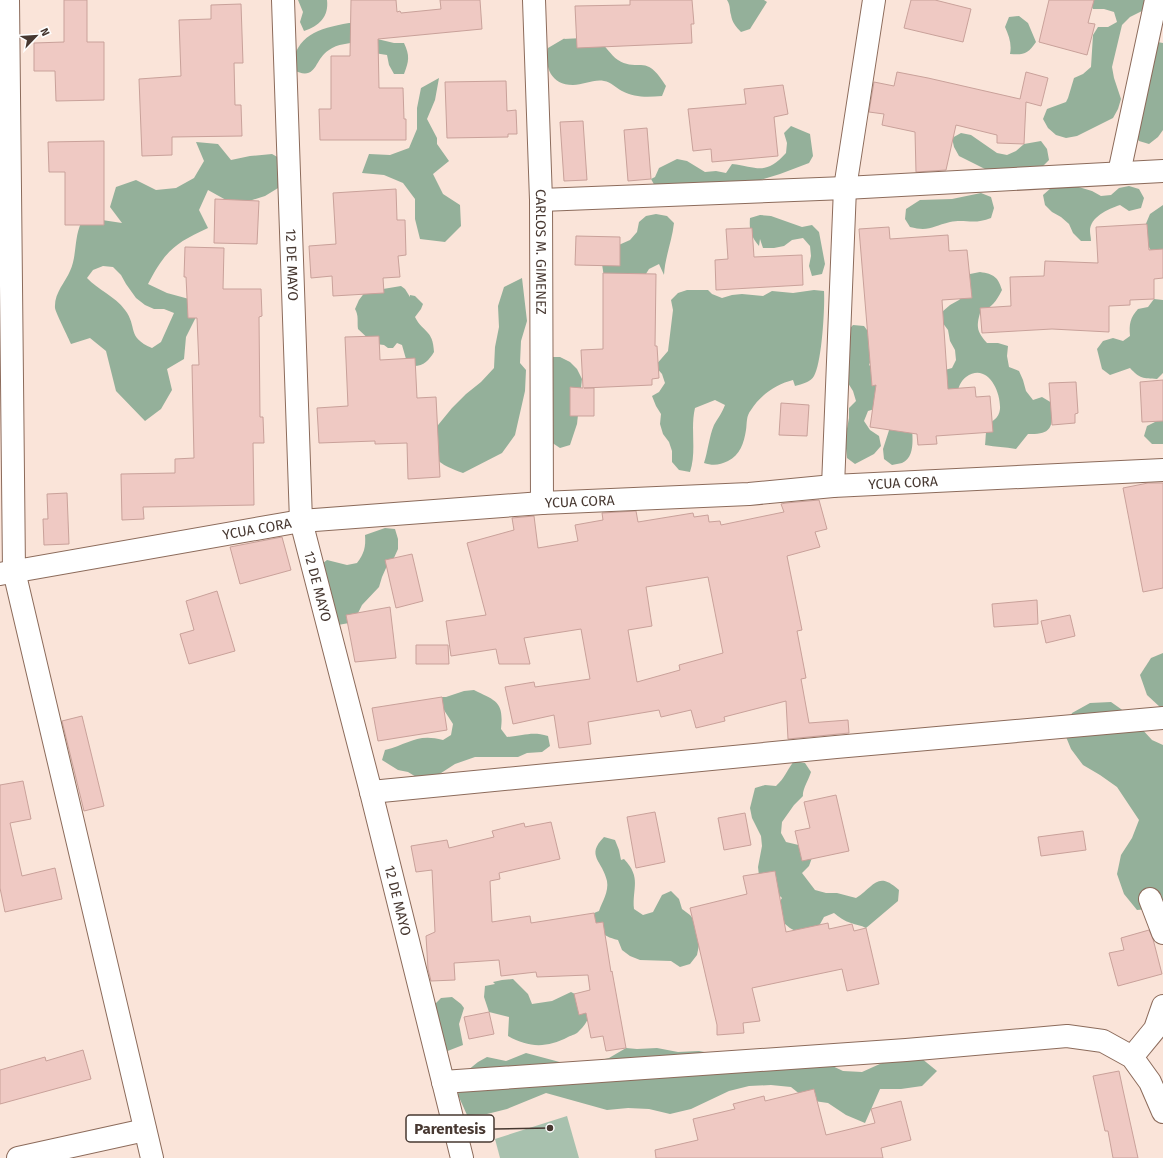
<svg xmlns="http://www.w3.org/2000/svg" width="1163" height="1158" viewBox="0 0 1163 1158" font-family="'Fira Sans',sans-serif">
<rect width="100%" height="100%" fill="#fae4d9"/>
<!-- green -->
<polygon fill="#a8c1ae" points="567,1116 579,1158 500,1158 495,1139"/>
<!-- forest -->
<g fill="#94b09a" fill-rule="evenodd">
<path d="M298,0H327C329,17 319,26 304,31L300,22L303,12Z"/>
<path d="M727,0H764L767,2L750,29L741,32C736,27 732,22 731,15C729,8 731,7 727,0Z"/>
<polygon points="1088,0 1154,0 1148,8 1130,17 1122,25 1112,67 1114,78 1121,99 1118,109 1113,118 1077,136 1066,138 1056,135 1048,128 1043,119 1047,109 1066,102 1068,98 1074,78 1083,74 1091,67 1093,35 1098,27 1108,27 1117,22 1114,12 1104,9 1093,9"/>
<path d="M1019,16L1028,23L1036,42C1028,54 1024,55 1010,54C1012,44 1009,36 1005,27L1009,17Z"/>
<path d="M349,23H359L373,38L394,43H404C410,56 409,61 404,74H394L389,65L387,55L374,53L359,42C350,43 337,44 329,50C313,60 318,83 291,69C297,34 317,29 349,23Z"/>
<path d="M565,38L564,39C574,39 589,36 598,41C606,45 610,55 618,60C626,65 632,65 641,65C653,65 660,77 666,86L662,96C648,97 635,98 622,91C616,88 611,82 604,81C594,79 583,85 573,85C551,85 544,67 548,48Z"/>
<polygon points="1157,42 1163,43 1163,130 1158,137 1149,144 1139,141 1133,132"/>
<polygon points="439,78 435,100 427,119 437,138 437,144 449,161 433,174 443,194 460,205 461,226 445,242 420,239 415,219 415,199 403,183 384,175 362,173 369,154 390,155 409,148 417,129 417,108 421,88"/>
<path d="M791,126L810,134L813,156L809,163L780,174L751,183L656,188L651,179L655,177L659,168L677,159L687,161L705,172L716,171L726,173L732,164C758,167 765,176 786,153L787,143L784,133Z"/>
<polygon points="961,133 971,135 997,153 1007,155 1016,151 1024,144 1041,141 1047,149 1049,160 1042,167 987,170 959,156 954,147 952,138"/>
<path d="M196,142L218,144L231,160L250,156L272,154L290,164L283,185L265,196L246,202L226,200L208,190L199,210L208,228C175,243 165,251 148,284L167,293L189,299L196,317L186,337L184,359L167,369L172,390L161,409L145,421L116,391L106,351L90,338L71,344C69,339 55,311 55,308C54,293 65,283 70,271C77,256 74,238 81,223L102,220L122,223L110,207L116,187L136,180L156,190L176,188L194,178L204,161ZM103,266L113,267L121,275L126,284L136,298L145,305L154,309H164L174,313L161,342L152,348C126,337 138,327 125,310C115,296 98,290 87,278L93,270Z"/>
<path d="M1072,185L1092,191L1101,196L1111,195L1119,188L1129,186L1139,189L1144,198L1141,208L1129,211L1120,205C1108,209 1090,217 1090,231C1090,234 1091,238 1091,241H1081L1073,233L1069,224L1061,217L1052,212L1045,205L1043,195L1051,188Z"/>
<path d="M981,193L991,197L994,208L991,218C974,225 966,219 950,222C933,226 929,232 910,227L905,219L906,209L920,200L952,199Z"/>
<path d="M1163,205V265C1152,255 1148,246 1142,233L1150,214Z"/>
<path d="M656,214L667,216L674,223C672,241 665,257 664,275L659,264L649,269L644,277L605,284L602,264L612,248L630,240L637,232L639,222L646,216Z"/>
<path d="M760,215L771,216L802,227L812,225L819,232L825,264L822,274L812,276L809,266L811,256L810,246L803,238L792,240L784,246L774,248H763L760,239L759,246C751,236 749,231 750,218Z"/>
<path d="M980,272C994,274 998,277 1002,290C996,302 992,307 980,313C976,327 977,332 987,343H998L1008,346L1007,356L1009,367L1019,371L1023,380L1026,391L1033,400L1042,397L1052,403C1052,424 1055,435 1028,434L1016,449C1005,447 996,447 985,445C986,439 985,432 988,426C992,420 999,419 1000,409C1001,391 987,362 966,377C961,381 958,387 958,393L912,424C912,436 916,457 902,463C899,464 895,464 892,465L884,459L883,449L892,421L878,408L868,411L864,421L870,430L879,436L881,446L874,454L855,464L847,458L845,439L849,418V408L856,401L853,391L848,383L846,333L853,325L864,326L870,334L873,355L869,365L873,368L941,371L952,368L956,360L955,350L950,341L948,330L942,322V312L950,305L959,300L966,293L965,283L970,274Z"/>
<path d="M522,278L527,321L521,341L520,363L526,370L525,391L515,435L502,453L463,473C439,464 438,463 425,441L452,408L466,394L481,382L494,368L495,347L499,327L498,306L504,287Z"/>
<path d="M401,286L405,289L410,297V295L415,296L423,304L421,309L415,317C423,333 433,329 434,352C429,360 424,366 414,366L406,359L402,345L397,343L393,348H388L384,345C373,345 366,336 358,329C357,321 359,316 355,309L359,300L365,292Z"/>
<path d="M687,290H708L712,294L722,298L732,295L742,294L763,296L772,291L793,293L814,290L824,291C825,307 822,363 814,376C811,382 802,384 795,386L793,380C777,384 760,395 751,410C746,416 747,423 746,430C744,443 740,455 728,461C720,465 713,466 704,463C708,451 709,437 714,425C718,418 722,413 725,405L715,400L695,408C690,429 697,451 690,472L679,470L672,462V451L669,442L663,434L660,424L661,414L656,406L652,396L659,392L665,383L662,374L655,366L668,351L673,310L671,300L678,293Z"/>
<path d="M1154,299L1163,300V373L1157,379C1143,378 1140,379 1130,368L1110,375L1102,369L1097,349L1103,341L1113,338L1123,341L1130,336C1129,324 1130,318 1138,309L1148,307Z"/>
<polygon points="550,357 560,357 570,362 577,369 582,379 577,424 570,445 560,448 551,442"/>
<polygon points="1163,414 1163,444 1152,444 1144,436 1147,426 1157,421"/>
<path d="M385,528L395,529L398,539V549L393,560L386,568L382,577L379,587L362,605L357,615L349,623L338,625L318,567L327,560L347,565L357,563C364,554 366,547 365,535Z"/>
<polygon points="1163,653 1163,708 1161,708 1147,695 1140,675 1151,658"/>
<path d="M474,690C496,701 504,701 501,729L507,737C524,736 531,731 548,736L550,746L542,752L527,753L518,757H475L455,764L438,775L418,778L408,772L398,770L382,760L385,750C409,744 417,733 443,740L451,735L453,724L442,707V697H446L464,691Z"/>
<polygon points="1111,702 1128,714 1152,740 1163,745 1163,904 1158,908 1137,910 1124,894 1117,874 1121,855 1132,838 1139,820 1117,787 1100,775 1083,765 1071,749 1064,732 1072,713 1090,703"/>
<path d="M794,761L805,763L811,772C809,779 802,790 803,796L794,805L782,822L781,833L786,842L807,847L813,855L809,866L802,873L815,890L826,893H837L856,898C874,887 877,870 899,890L898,901L866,928C861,925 856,925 851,923C844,921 839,917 834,913L824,917L819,926C800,932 797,936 782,921L780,901L782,898L759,876L758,867L762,846L761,836L752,818L750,808L755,788L765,785L776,786C785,778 787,770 794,761Z"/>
<path d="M604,837L615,840L619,850L621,860L624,859C642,878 632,888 634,909L643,915L653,912L662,895L671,891L679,899L682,909L690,915L697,924L699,945L697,955L690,964L680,967L671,961L640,960L630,956L622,950L618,940C601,936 596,929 594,913L599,911C602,902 609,892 607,881C603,861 585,856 604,837Z"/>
<path d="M513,979L528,994L532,1004L552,1001L571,992L581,997L590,1015C587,1021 584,1027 579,1031C577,1034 572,1035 568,1037C547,1048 529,1048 508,1036L509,1017L489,1012L484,997L485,986L495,984L493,982L502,980Z"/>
<polygon points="452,997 461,1004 464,1008 459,1024 463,1045 445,1052 434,1005 441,998"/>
<polygon points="626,1048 637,1049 657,1048 678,1052 699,1051 721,1055 824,1062 843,1071 862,1072 882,1063 902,1057 921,1058 937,1071 922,1086 901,1089 880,1089 865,1123 846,1115 828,1103 807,1100 791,1087 771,1085 749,1086 729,1091 691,1109 670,1114 649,1109 628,1108 607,1110 546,1093 507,1109 487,1114 467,1115 458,1095 462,1075 478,1062 487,1057 506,1061 526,1053 567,1064 588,1063 609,1058"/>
</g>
<!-- building -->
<g fill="#efc9c3" stroke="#c9a19a" fill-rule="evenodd">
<polygon points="64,0 87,0 87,42 104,42 104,100 56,101 55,71 34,71 34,43 64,42"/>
<polygon points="351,0 396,0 397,12 400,11 401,13 441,9 440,0 480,0 482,29 378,39 379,88 403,88 404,119 406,119 406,140 320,140 319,109 331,109 331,56 350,56"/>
<polygon points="630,0 692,0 694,24 691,24 692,43 577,48 575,6 630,5"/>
<polygon points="911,0 935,0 971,9 963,42 904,28"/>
<polygon points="1049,0 1094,0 1088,23 1095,24 1087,55 1039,42"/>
<polygon points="241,4 243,63 234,63 235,105 241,105 242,136 172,137 172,155 142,156 139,79 181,76 179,20 211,19 211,5"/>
<polygon points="897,72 928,78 1020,99 1026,72 1048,78 1041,106 1026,102 1024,144 997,143 997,135 956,125 946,170 916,172 915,132 882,125 884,114 869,112 874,82 894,86"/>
<polygon points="506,81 507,111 516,110 517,134 508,134 508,137 447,138 445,82"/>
<polygon points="783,85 788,114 774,117 778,156 712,162 711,149 693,151 688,109 746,104 744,89"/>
<polygon points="583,121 587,180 564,181 560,122"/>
<polygon points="647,128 651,179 628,181 624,130"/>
<polygon points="104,141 104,225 65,225 65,172 49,172 48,142"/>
<polygon points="396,189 397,220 405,220 406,255 398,256 400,277 383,278 384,293 333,296 332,276 311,278 309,246 336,244 333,193"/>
<polygon points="215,199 259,201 257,244 214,243"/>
<polygon points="1147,224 1149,250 1163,249 1163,278 1154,279 1154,299 1130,300 1130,305 1109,306 1109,332 1052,329 982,333 980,308 1011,306 1010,277 1044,276 1045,261 1098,263 1096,227"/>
<polygon points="889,227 890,239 948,235 949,251 967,250 972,298 942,300 948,389 975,387 976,397 990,396 993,432 936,436 937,444 918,445 917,434 870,427 876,385 872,386 859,229"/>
<polygon points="752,228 754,257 802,255 803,285 716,290 715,260 728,259 726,229"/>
<polygon points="576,236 620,237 620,266 575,265"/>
<polygon points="185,247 224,248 223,289 261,289 262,316 259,317 260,417 263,417 264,443 253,443 254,505 143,507 144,519 122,520 121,474 175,473 175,459 194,458 192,365 199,365 197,318 188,318 186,277 184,277"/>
<polygon points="603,273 656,274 655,346 657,346 659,378 652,379 652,385 584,388 594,388 594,416 570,416 570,387 583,388 581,350 603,349"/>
<polygon points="379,336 380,360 415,358 417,398 436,397 440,477 408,479 407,443 375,444 375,441 319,443 317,408 348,406 345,337"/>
<polygon points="1163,380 1163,421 1142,422 1140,382"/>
<polygon points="1076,382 1078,413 1075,414 1075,423 1052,425 1049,383"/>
<polygon points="781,403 809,405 807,436 779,435"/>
<polygon points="1148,483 1163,483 1163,588 1143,592 1123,488"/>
<polygon points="67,493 69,544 44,545 43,519 48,519 47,494"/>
<path d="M819,500L827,529L815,532L820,547L787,556L802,630L797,631L806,678L801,679L809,723L848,720L849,733L788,739L786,701L724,717L725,721L696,728L691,710L661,717L659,710L588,722L591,744L559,748L554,715L513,724L505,687L534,682L535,687L590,679L581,629L524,638L530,664H499L496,649L451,656L446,621L486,615L467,543L514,530L512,518L534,516L538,548L578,541L575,525L603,520L602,513L636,511L638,522L693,513L694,517L708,515L709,522L720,521L721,525L784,512L781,504L786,503ZM708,577L723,653L679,665L680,670L637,682L628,630L652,626L646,587Z"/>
<polygon points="282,537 291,570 240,584 230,547"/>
<polygon points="412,554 423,601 396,608 385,560"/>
<polygon points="217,591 235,651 189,664 180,634 194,630 186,601"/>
<polygon points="1037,600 1038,624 994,627 992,604"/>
<polygon points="390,607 396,658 355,662 346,615"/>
<polygon points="1070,615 1075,636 1046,643 1041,621"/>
<polygon points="416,645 448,645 449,664 416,664"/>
<polygon points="442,697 447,730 378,741 372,708"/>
<polygon points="82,716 104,806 84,811 62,721"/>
<polygon points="23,781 31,819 10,823 22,876 55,868 62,899 5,912 0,888 0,785"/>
<polygon points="836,795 849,851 802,861 795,831 810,828 804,802"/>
<polygon points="655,812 665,862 636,868 627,817"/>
<polygon points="745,813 751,845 724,850 718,818"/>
<polygon points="551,822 560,859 499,873 500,879 490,881 492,922 530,916 531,923 594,913 596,923 603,922 611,972 612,971 626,1048 606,1051 603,1036 591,1038 586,1013 579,1015 574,994 590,990 588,975 537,977 536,972 501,976 499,960 454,963 455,980 431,981 428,969 426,936 435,932 432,870 416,872 411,846 447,840 449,848 494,837 492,831 524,823 525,827"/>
<polygon points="1083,831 1086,850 1041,856 1038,837"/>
<polygon points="775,871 786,932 828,923 829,929 852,924 854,931 866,928 879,984 847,991 842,969 752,988 760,1021 743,1023 744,1033 717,1035 717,1025 690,908 747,894 743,876"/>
<polygon points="1149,930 1153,939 1162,974 1118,986 1109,953 1124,950 1121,938"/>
<polygon points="489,1012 494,1034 469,1039 464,1017"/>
<polygon points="83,1050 91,1079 0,1104 0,1070 45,1057 46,1061"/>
<polygon points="1119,1071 1123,1090 1138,1158 1113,1158 1108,1131 1105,1131 1093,1076"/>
<polygon points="814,1089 826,1135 875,1123 871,1109 901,1101 911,1140 881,1148 883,1158 656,1158 655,1150 698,1140 693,1119 735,1109 733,1104 764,1096 765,1101"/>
</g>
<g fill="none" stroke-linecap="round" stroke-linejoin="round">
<defs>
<g id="minor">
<polyline points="8,0 14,571 152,1158"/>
<path id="s1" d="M283,0L301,521L371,792L462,1158"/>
<path id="s2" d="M534,0L541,200L542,503"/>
<polyline points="1119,173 1156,0"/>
<polyline points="541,200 845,188 1163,171"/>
<polyline points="833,486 845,188 874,0"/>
<path id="s3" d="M0,574L301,521L542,503L749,494L833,486L1163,470"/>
<polyline points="371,792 836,747 1163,718"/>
<polyline points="1150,899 1163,933"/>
<polyline points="1132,1057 1155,1029 1163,1006"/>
<polyline points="443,1082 906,1050 1067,1036 1103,1041 1132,1057 1150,1082 1163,1112"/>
<polyline points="18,1158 145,1130"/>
</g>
</defs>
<!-- minor casing -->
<use href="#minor" stroke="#8c6b5b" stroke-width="24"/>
<!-- minor -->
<use href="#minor" stroke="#fff" stroke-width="22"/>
</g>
<g text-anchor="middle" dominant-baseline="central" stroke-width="4" stroke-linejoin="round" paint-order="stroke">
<!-- street labels -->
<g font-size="14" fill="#473831" stroke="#fff">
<text stroke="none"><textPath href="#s2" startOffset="252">CARLOS M. GIMENEZ</textPath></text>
<text stroke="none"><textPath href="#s1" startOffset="265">12 DE MAYO</textPath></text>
<text stroke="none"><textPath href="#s3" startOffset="909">YCUA CORA</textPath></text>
<text stroke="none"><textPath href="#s3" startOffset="585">YCUA CORA</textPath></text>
<text stroke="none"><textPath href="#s3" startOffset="261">YCUA CORA</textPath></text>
<text stroke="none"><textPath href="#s1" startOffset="589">12 DE MAYO</textPath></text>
<text stroke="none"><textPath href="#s1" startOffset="913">12 DE MAYO</textPath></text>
</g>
</g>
<!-- callouts -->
<path fill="none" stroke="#473831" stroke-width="1.5" d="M550 1128L494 1129"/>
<circle fill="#473831" stroke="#fff" stroke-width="1.5" cx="550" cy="1128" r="4"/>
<rect fill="#fff" stroke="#473831" stroke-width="1.5" x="406" y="1115" width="88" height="27" rx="4"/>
<g font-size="15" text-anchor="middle" font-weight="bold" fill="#473831">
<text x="450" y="1134">Parentesis</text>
</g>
<!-- north arrow -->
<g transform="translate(36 36) rotate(65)" stroke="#ffffff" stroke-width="3" paint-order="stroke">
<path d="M0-3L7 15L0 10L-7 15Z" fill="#473831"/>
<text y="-6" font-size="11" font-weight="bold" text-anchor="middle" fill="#473831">N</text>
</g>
</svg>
